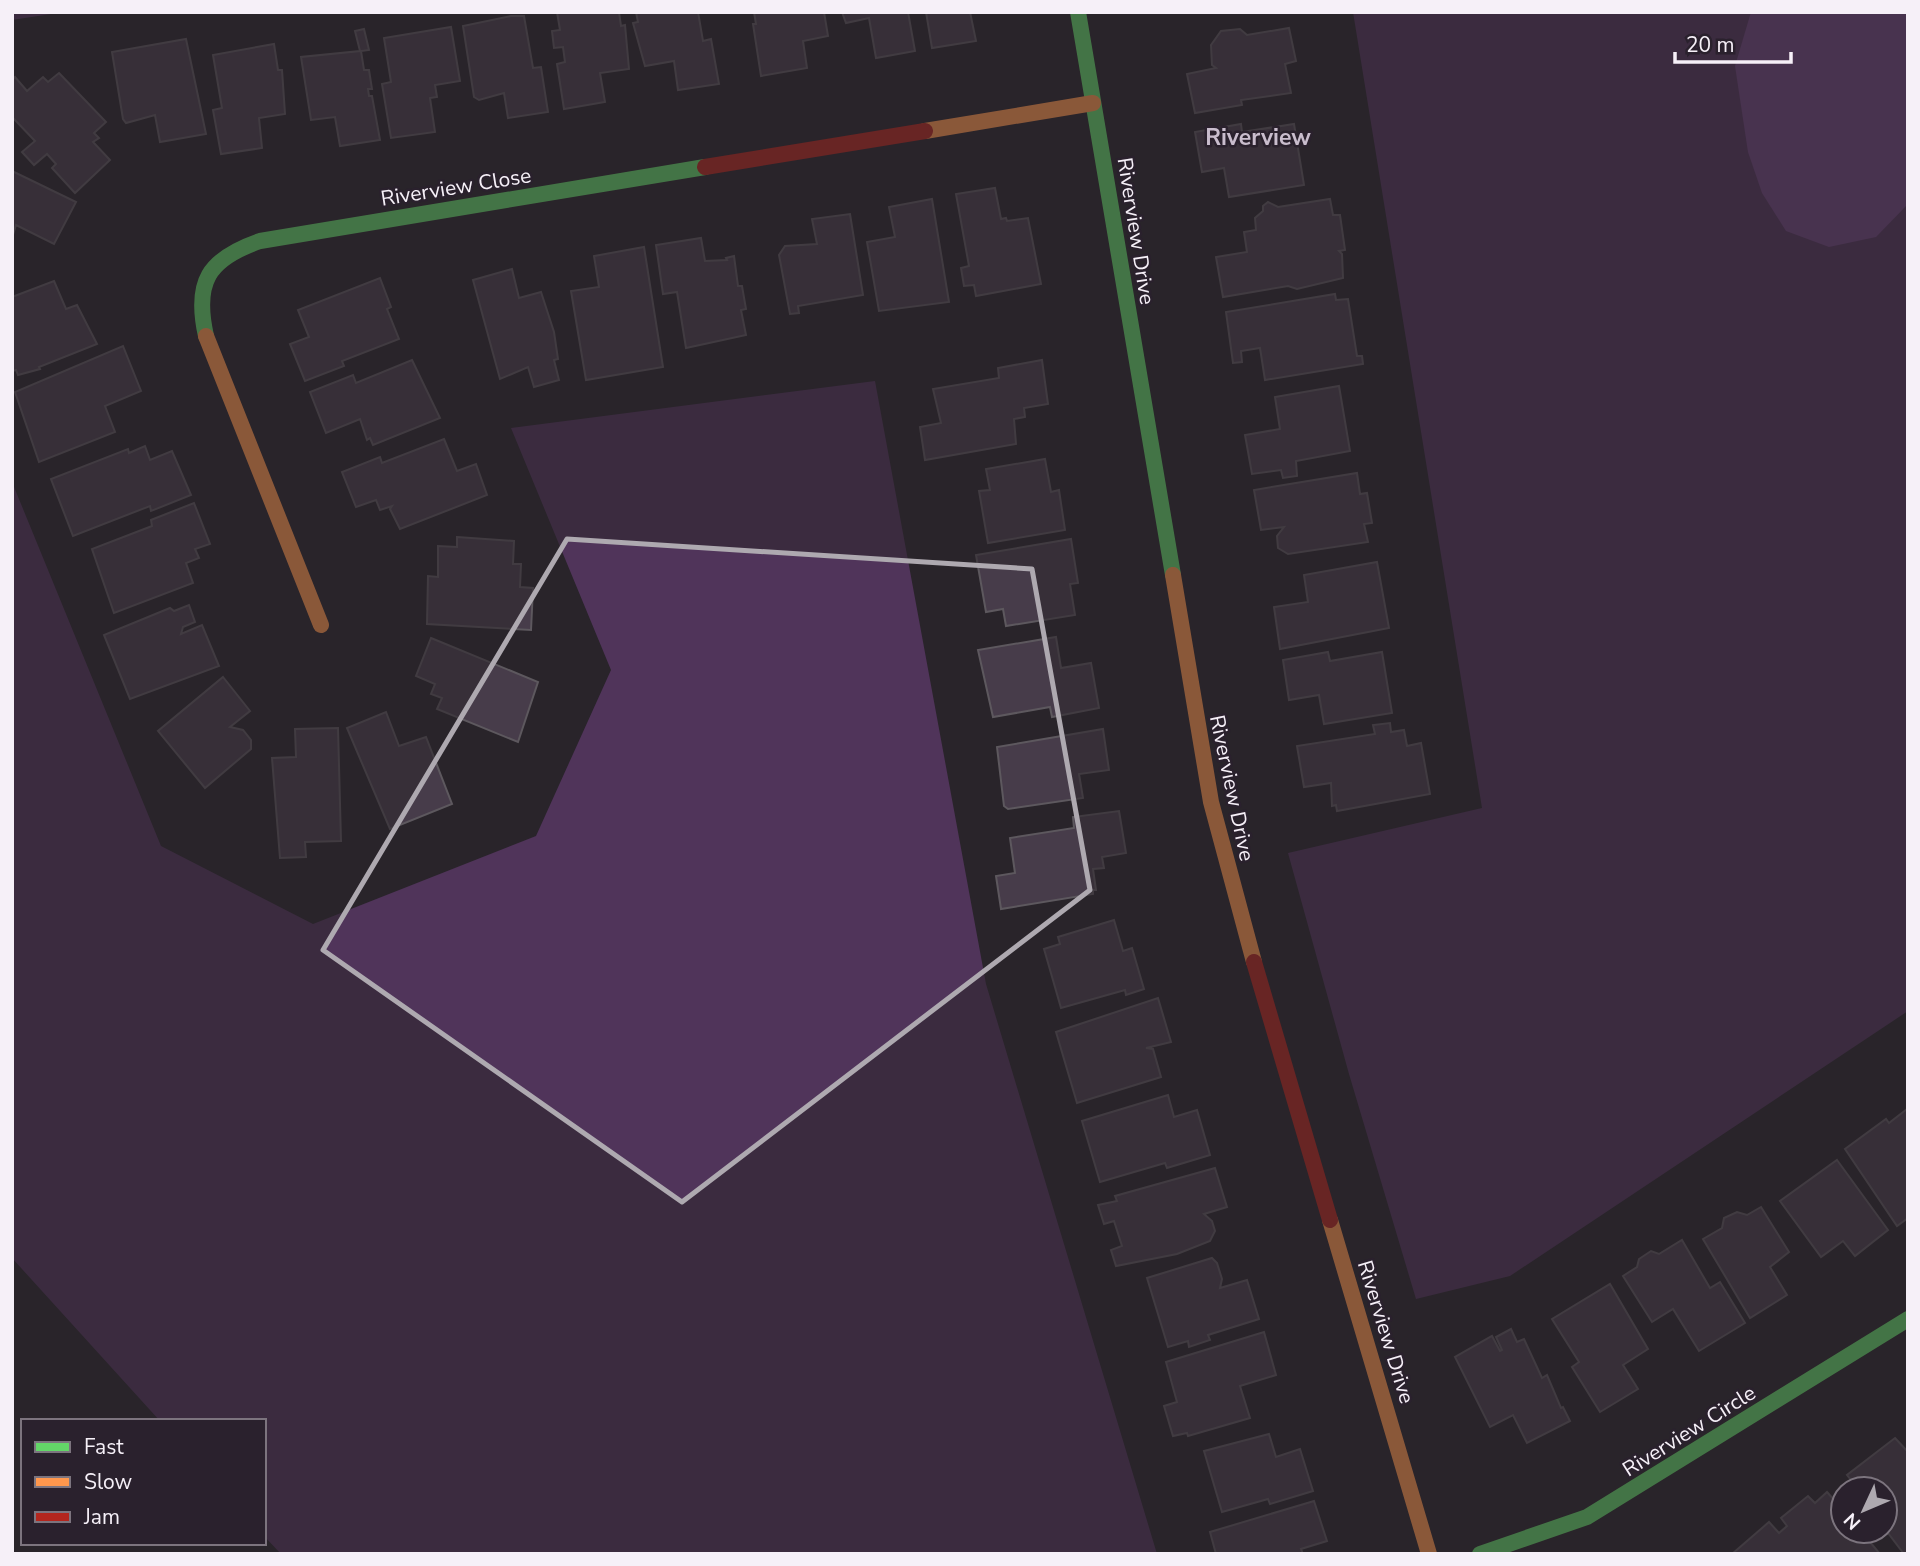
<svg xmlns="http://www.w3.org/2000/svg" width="1920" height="1566" viewBox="0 0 1920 1566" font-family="'Nunito Sans',sans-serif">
<rect width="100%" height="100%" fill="#29242a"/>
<!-- green -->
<g fill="#50345a">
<polygon points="12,12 64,12 12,20"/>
<polygon points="1353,12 1908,12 1908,1011 1510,1276 1416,1299 1349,1074 1288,853 1482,808"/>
<polygon points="875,381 986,984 1157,1554 281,1554 264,1536 264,1421 160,1421 12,1258 12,482 161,846 313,924 536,836 611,670 511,428"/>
</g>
<!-- water -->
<polygon fill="#6e457c" points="1751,12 1908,12 1908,204 1876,237 1829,247 1786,231 1762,193 1748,152 1735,66"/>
<!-- building -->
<g fill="#473c4a" stroke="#5d585e" stroke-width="2">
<polygon points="557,12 619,12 621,26 625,25 629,69 600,73 605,102 564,109 557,64 565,62 563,47 554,48 552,31 560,30"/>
<polygon points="636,12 698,12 703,41 711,39 719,84 678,90 674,61 645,66 633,23 638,22"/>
<polygon points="754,12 824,12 828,36 803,41 807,68 761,76 753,24 756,24"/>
<polygon points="842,12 908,12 915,51 876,58 869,18 846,23"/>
<polygon points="926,12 970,12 976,41 932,48"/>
<polygon points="511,16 524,16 533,68 541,67 548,112 508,118 504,93 479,100 474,97 463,26"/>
<polygon points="451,27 460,81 435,85 437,97 430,98 435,132 391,138 382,84 391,82 384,38"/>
<polygon points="1289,28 1296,61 1285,64 1291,93 1241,100 1242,105 1195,113 1187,74 1216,68 1212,65 1211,45 1221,31 1240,29 1247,35"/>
<polygon points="364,29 369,50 361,51 364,70 369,70 372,89 368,89 369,96 372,96 380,140 340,146 335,117 311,120 301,57 360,51 355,31"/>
<polygon points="186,39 206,134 160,142 155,115 126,123 123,119 112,52"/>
<polygon points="274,44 278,70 282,70 285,114 259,118 262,148 221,154 213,110 222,108 213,55"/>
<polygon points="59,73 106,122 94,133 99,138 93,142 110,160 75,193 52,168 56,164 47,154 34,165 22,152 35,141 14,119 12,121 12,80 15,77 27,91 43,77 48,82"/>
<polygon points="1241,124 1242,132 1294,124 1304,185 1229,197 1224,168 1202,172 1195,132"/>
<polygon points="12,171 76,202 54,244 16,225 12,238"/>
<polygon points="995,188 1001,219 1006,218 1007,221 1028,218 1041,284 976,296 974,285 964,286 961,268 969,266 956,194"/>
<polygon points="932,199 949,302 879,311 867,242 895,237 889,207"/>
<polygon points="1330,199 1333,215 1340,215 1345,250 1339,251 1342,254 1343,278 1297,289 1288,286 1223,297 1216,257 1247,252 1244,232 1256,230 1255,218 1263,211 1263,206 1268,202 1278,207"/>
<polygon points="850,214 863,295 798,306 799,313 790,314 779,255 785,246 817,244 812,219"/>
<polygon points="701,238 705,261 727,260 726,258 734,256 738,286 742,286 746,309 741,310 746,335 686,348 677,292 663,294 656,245"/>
<polygon points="644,247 663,367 586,380 571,291 599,287 594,256"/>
<polygon points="512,269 519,298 541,292 554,332 558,359 554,360 559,380 534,387 528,367 500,379 473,280"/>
<polygon points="380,278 391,307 387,309 399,339 342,361 344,366 305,381 290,344 309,337 298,310"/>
<polygon points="54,281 66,309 77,305 97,344 39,367 40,369 18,375 16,370 12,371 12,297"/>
<polygon points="1335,294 1336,300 1348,299 1357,356 1362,356 1363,364 1265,380 1260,348 1241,351 1242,362 1233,363 1226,312"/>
<polygon points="123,346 141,391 105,406 115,432 39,462 15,392"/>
<polygon points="412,360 440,418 373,445 370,438 367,440 360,419 326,433 310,392 353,375 356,383"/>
<polygon points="1042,360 1048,404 1024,408 1025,417 1014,419 1016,444 925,460 920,427 941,423 933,389 999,378 998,368"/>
<polygon points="1339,386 1350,451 1296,461 1297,476 1283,478 1281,470 1252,474 1245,435 1280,429 1275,397"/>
<polygon points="444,439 457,471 476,464 487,495 400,529 390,509 392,506 380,510 376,500 356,507 342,472 380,457 382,463"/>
<polygon points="145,446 150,460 172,451 191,495 151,511 150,506 73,536 51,479 128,449 129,453"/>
<polygon points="1045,459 1051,492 1059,490 1065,530 988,543 979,491 990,490 986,469"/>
<polygon points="1357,473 1360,494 1367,493 1372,523 1364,524 1368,542 1288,554 1278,548 1277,536 1284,527 1261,530 1254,490"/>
<polygon points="194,503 210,544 195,549 199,558 186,563 193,583 114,613 92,549 152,526 151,520"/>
<polygon points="457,537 514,541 513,564 521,564 520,587 533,588 531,630 427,624 428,576 438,577 438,546 457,547"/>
<polygon points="1071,539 1078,583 1070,584 1075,615 1006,626 1003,609 986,612 976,555"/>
<polygon points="1377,562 1389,628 1280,649 1274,607 1308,602 1304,575"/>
<polygon points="189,605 195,622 183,627 181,634 202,625 219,666 130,699 104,635 170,608 174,611"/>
<polygon points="1056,637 1061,668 1091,663 1099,708 1052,717 1050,707 993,717 978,650"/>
<polygon points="431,638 538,682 518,742 437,709 442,698 431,694 435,684 416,676"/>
<polygon points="1328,652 1330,661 1382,652 1392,713 1324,724 1319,695 1289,700 1283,660"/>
<polygon points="223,677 250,711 230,727 243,730 251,740 251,749 205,788 158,731"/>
<polygon points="386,712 399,746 426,737 452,804 390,829 347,728"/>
<polygon points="1390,723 1391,732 1404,730 1407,746 1421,743 1430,794 1337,811 1336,805 1332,806 1331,783 1304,787 1297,746 1375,734 1373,725"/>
<polygon points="338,728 341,841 305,842 306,857 280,858 272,758 296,757 295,729"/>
<polygon points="1103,729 1109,770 1079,774 1083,798 1008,809 1004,806 997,747"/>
<polygon points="1119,811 1126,853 1102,857 1104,868 1093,869 1096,890 1093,890 1093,894 1001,909 996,876 1015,873 1010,838 1074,828 1073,817"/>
<polygon points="1114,920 1123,951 1132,948 1144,989 1126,995 1125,990 1061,1008 1044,949 1060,944 1058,937"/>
<polygon points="1158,998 1171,1042 1146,1048 1153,1049 1161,1077 1077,1103 1056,1032"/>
<polygon points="1168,1095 1174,1117 1197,1110 1210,1155 1167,1168 1165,1163 1100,1182 1082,1121"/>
<polygon points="1907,1109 1908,1218 1897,1226 1845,1149 1886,1119 1889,1123"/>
<polygon points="1837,1160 1888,1230 1855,1256 1843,1241 1821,1257 1780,1201"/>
<polygon points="1215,1168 1227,1207 1204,1214 1212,1221 1215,1231 1210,1241 1177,1254 1116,1266 1111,1250 1122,1246 1114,1221 1104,1224 1098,1205 1117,1201 1115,1196"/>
<polygon points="1761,1207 1789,1252 1770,1267 1787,1295 1750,1318 1703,1239 1722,1228 1724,1218 1737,1212 1747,1215"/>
<polygon points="1682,1240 1710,1288 1720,1282 1745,1323 1699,1351 1673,1309 1652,1322 1623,1276 1637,1267 1639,1259 1651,1251 1659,1254"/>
<polygon points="1212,1258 1217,1263 1222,1279 1220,1288 1247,1280 1259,1319 1208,1335 1210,1340 1189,1347 1188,1341 1168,1347 1147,1278"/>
<polygon points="1610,1284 1648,1349 1623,1365 1638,1389 1600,1412 1572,1367 1579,1362 1552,1319"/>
<polygon points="1511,1329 1517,1342 1524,1339 1542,1378 1547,1375 1561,1408 1563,1407 1570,1421 1527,1443 1513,1415 1490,1427 1455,1357 1492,1336 1500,1351 1502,1350 1496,1337"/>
<polygon points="1264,1332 1276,1375 1240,1386 1250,1418 1188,1436 1187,1433 1173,1436 1164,1406 1177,1402 1166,1362"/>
<polygon points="1269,1434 1276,1457 1300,1449 1313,1491 1270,1504 1268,1499 1222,1512 1204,1451"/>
<polygon points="1895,1438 1908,1452 1907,1554 1904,1554 1885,1529 1888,1527 1885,1489 1858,1489 1847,1475"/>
<polygon points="1827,1492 1843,1510 1843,1531 1861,1531 1880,1554 1732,1554 1769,1522 1779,1533 1787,1526 1781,1518 1808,1496 1815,1503"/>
<polygon points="1314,1501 1327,1541 1301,1549 1303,1554 1216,1554 1210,1532"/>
</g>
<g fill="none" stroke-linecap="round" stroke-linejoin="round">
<!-- fast -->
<g stroke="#63d668" stroke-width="16">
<polyline points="1078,12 1173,575"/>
<path d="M206,336C194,282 208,259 260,241L705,167"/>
<polyline points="1480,1554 1587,1517 1908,1319"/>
</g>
<!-- slow -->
<g stroke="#ff974d" stroke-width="16">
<polyline points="925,131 1093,103"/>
<polyline points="206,336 321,625"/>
<polyline points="1173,575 1211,802 1254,962"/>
<polyline points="1330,1220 1429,1554"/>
</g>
<!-- jam -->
<g stroke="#b3261e" stroke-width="16">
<polyline points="705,167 925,131"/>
<polyline points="1254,962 1330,1220"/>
</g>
</g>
<!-- marked area -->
<path d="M0 0H1920V1566H0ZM567,539L1032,569L1090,890L682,1202L323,950Z" fill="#29242a" fill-opacity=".55" fill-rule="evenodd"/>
<path fill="none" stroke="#aea9b0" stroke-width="5" stroke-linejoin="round" d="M567,539L1032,569L1090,890L682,1202L323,950Z"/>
<g text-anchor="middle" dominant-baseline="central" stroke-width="5" stroke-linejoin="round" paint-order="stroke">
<!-- street labels -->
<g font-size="21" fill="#f6f0f8" stroke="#2a212d">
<text transform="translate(456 187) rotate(-9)">Riverview Close</text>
<text transform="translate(1136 231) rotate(81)">Riverview Drive</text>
<text transform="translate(1232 788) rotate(78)">Riverview Drive</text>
<text transform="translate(1386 1332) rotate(73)">Riverview Drive</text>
<text transform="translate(1689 1431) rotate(-32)">Riverview Circle</text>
</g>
<!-- neighbourhood labels -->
<g font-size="23" font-weight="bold" fill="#c9bdcd" stroke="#2a212d">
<text x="1258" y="137">Riverview</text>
</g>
</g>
<!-- border -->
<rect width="1920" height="1566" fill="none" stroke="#f6f0f8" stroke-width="28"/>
<!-- legend -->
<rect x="21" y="1419" width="245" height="126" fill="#2a212d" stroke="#7c747e" stroke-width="2"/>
<rect x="35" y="1442" width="35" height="10" fill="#63d668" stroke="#7c747e" stroke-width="2"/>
<text x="84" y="1454" font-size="21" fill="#f6f0f8">Fast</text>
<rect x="35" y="1477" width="35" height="10" fill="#ff974d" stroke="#7c747e" stroke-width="2"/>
<text x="84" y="1489" font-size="21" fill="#f6f0f8">Slow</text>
<rect x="35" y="1512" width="35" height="10" fill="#b3261e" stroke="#7c747e" stroke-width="2"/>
<text x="84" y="1524" font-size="21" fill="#f6f0f8">Jam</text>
<!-- north arrow -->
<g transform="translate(1864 1510) rotate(226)"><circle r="33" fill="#2a212d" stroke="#7c747e" stroke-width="2"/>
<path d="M0-5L12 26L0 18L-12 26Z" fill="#aea9b0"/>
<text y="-10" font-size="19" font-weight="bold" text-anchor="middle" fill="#f6f0f8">N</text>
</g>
<!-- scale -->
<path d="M1675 52v10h116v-10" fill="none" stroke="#f6f0f8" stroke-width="3.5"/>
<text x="1686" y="52" font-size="21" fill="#f6f0f8" stroke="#2a212d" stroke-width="5" paint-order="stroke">20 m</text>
</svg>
